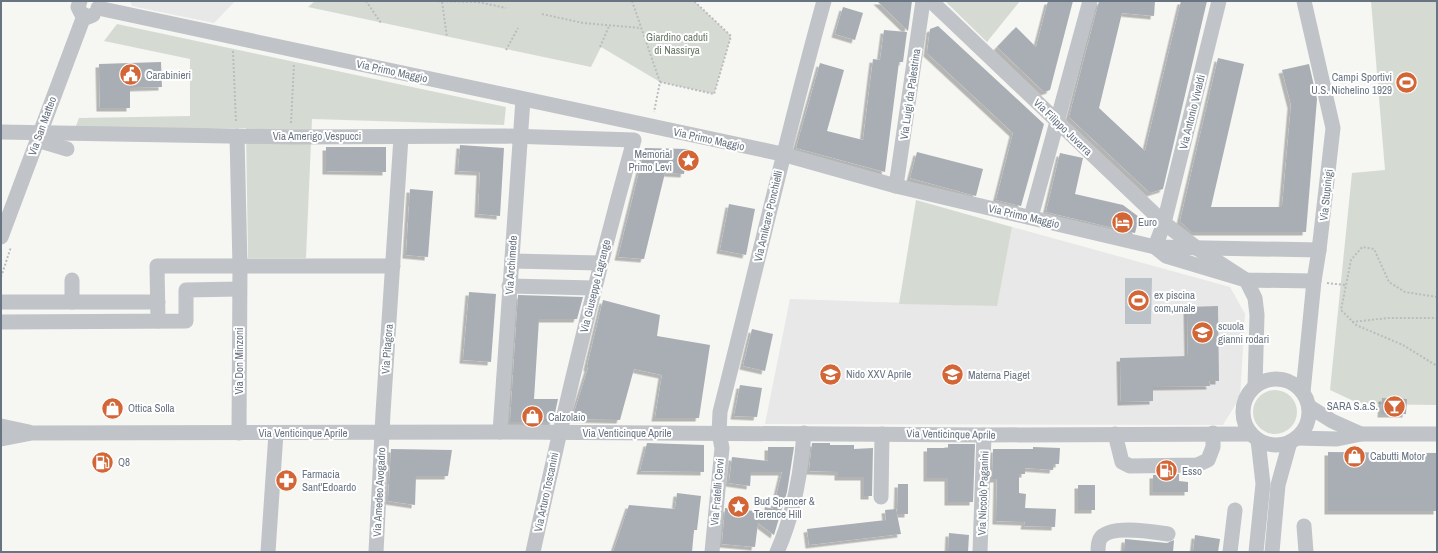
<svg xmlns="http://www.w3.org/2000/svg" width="1438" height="553" viewBox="0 0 1438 553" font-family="'Archivo Narrow',sans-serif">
<defs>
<filter id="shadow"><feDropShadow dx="-3.5" dy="3.5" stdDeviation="0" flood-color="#0004"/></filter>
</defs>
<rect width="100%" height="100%" fill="#f6f6f3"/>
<!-- built -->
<g fill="#e7e8e7">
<polygon points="130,1 235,1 214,23 141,8 132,6"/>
<polygon points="1012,227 1230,287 1245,314 1240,397 1223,425 765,424 790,299 996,306"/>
</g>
<!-- green -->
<g fill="#d5dbd3">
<polygon points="315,1 694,1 731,36 714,94 660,82 601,47 591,67 308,7"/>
<polygon points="945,1 1020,1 987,42"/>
<polygon points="1371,1 1437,1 1437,405 1360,404 1330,390 1352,173 1385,170"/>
<polygon points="117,24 506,107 504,125 312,119 306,258 248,258 246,128 74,131 79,118 190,116 190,59 104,41"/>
<polygon points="916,200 1012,227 997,306 899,304"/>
<circle cx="1275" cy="412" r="22"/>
</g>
<!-- water -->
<polygon fill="#bbc3c9" points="1125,278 1152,278 1151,324 1125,324"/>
<!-- building -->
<g fill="#a8aeb4" filter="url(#shadow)">
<polygon points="877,1 912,1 908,31"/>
<polygon points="1048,1 1073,1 1050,90 1044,92 997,47 1016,27 1036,47"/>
<polygon points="1099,1 1155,1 1154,16 1122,13 1099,108 1145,151 1181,1 1207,1 1163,189 1150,193 1069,117"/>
<polygon points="843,7 863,13 855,40 835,34"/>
<polygon points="938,26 1044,124 1021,206 996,200 1013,133 927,53 930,29"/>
<polygon points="884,30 907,32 903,62 899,62 885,172 796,148 820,63 844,70 827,131 863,140 873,59 880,60"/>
<polygon points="1218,58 1244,64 1211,207 1282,207 1291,105 1282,70 1309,64 1317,99 1306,232 1191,232 1180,221"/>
<polygon points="161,62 162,87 130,88 130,108 100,108 99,64"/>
<polygon points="460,145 504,148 500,216 478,214 480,172 458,171"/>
<polygon points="326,147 386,147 386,172 326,171"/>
<polygon points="645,148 688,149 684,174 665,173 644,259 618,257"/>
<polygon points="917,152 983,169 976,196 910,178"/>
<polygon points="1060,153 1083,158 1075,194 1123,205 1139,217 1135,233 1046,212"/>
<polygon points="410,189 433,191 428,257 406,255"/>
<polygon points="729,204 755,209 746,255 720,250"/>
<polygon points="469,292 496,294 491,362 463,360"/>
<polygon points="518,295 583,297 577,319 539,319 534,399 558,399 553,422 510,422"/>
<polygon points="603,300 660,315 657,336 710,345 699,418 655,418 662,375 634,369 620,420 572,419 588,368 587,367 589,358"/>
<polygon points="1218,306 1219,381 1209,381 1210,386 1153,387 1153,401 1121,402 1120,358 1188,356 1187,307"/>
<polygon points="752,329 773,334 765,371 743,366"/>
<polygon points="740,385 762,388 757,417 734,416"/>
<polygon points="1382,398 1407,399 1406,414 1381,414"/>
<polygon points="647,443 704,445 704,472 640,471"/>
<polygon points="812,443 830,443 830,445 854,445 854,449 873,448 872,496 864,496 864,477 838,477 838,472 809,471"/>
<polygon points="948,444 975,444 973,502 948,502 948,478 927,478 927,448 948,448"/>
<polygon points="768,447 794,447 787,492 774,535 758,523 755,547 722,544 725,508 764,512 765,507 773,509 782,472 751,472 750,486 729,483 732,457 768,461"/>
<polygon points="1033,447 1060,448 1059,464 1054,464 1053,470 1025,468 1025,474 1019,474 1019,493 1026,494 1025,508 1056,509 1055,527 1024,526 1025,522 996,521 997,479 992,479 993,449 1033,449"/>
<polygon points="391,449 452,450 448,476 416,476 415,505 388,501"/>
<polygon points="1328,452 1437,453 1437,511 1328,511"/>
<polygon points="1179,474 1179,481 1188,482 1188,492 1153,492 1153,475"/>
<polygon points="898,484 908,484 908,514 897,514"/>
<rect x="1078" y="485" width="17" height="25"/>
<polygon points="677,493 701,496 697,530 694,530 692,552 613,552 629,505 675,509"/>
<polygon points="896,509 901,534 809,545 807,529 886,520 885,510"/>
<polygon points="949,533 969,535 968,552 948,552"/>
<polygon points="1195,535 1220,539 1218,552 1193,552"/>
<polygon points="1125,539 1167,543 1174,540 1173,552 1124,552"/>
</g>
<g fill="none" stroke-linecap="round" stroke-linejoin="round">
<!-- path -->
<g stroke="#babcbf" stroke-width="2" stroke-dasharray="2 2" stroke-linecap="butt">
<polyline points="366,1 381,23"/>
<polyline points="430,1 478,2 506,8"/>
<polyline points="632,1 660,82 654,112"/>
<polyline points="442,2 447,37"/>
<polyline points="542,14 583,23 641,28"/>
<polyline points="600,47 609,26"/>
<polyline points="506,50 518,28"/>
<polyline points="233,51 236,122"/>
<polyline points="660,82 714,94 731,36 694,1"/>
<polyline points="291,123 294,64"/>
<polyline points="1,277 11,247"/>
<polyline points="1327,283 1345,285"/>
<polyline points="1437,297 1405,292 1389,282 1374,249 1362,247 1351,260 1341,310 1356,325 1403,345 1437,366"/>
<polyline points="1352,322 1388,318 1437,318"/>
</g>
<!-- minor -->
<g stroke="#c0c3c7" stroke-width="15">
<polyline points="80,1 78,7 81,13 88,17 93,15"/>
<polyline points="931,1 1164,223 1198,249 1246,280 1255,298 1257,315 1255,386"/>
<polyline points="98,8 782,154 896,186 1155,247 1166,256 1246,280 1314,281"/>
<path d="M1,132L291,137L505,136L634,140C596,277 563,414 533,552"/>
<polyline points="237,136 240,266 239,433"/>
<polyline points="37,140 67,149"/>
<polyline points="896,186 923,1"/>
<polyline points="1031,217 1090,1"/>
<polyline points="1,237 84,16"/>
<polyline points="1155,247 1164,223 1219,1"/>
<polyline points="1155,247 1319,250"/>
<polyline points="512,261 600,263"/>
<polyline points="509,286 594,288"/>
<polyline points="1,302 158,302"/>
<polyline points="72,302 72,280"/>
<polyline points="158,321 157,266 393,266"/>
<polyline points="1,322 186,321 186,290 239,289"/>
<circle cx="1276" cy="412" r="33"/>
<polyline points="1303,392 1314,281 1319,250 1333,128 1304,1"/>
<polyline points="1310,407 1332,421 1361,434"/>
<polyline points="1,426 29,432"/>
<polyline points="500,432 523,99"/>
<polyline points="1115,434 1122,462 1130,466 1197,465 1208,460 1213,447 1213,433"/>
<polyline points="1296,438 1337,439 1361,434 1437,434"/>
<polyline points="1,439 32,433 500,432 984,435 1251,434"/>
<polyline points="881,497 882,434"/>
<polyline points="1304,526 1306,552"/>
<polyline points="268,552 276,433"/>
<polyline points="376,552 383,413 401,137"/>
<path d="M712,552L722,448L719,433L720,412C755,275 786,137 824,1"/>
<path d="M777,552C794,514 801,474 804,433"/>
<polyline points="980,552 984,435"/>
<path d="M1098,552C1098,548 1098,543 1100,539C1109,524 1154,532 1168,534"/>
<polyline points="1230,552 1235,510"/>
<polyline points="1256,552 1263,484 1258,440"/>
<polyline points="1272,552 1278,485 1290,442"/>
</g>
</g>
<!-- icons -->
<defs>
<symbol id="civic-disc" viewBox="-11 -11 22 22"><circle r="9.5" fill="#d36637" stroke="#fff"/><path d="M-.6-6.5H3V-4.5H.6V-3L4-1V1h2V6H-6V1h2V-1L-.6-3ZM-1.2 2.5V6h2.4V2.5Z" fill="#fff"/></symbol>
<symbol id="stadium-disc" viewBox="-11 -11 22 22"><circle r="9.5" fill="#d36637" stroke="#fff"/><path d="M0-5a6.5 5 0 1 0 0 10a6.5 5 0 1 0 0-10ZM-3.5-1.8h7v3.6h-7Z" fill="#fff"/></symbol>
<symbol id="sight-disc" viewBox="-11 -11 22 22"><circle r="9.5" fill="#d36637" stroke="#fff"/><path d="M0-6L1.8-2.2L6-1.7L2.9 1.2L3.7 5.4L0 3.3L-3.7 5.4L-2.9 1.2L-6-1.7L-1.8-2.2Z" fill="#fff"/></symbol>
<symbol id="hotel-disc" viewBox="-11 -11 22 22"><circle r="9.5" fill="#d36637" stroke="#fff"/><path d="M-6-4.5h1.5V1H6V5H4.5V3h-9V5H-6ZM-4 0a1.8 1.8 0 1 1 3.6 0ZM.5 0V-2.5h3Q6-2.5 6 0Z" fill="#fff"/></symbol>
<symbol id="school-disc" viewBox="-11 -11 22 22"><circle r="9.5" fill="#d36637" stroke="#fff"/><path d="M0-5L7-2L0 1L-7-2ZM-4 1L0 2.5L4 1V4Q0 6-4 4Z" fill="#fff"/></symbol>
<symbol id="bar-disc" viewBox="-11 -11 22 22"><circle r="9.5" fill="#d36637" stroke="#fff"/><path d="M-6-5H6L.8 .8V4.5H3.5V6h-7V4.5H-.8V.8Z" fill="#fff"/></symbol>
<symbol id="shop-disc" viewBox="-11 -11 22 22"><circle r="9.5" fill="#d36637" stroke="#fff"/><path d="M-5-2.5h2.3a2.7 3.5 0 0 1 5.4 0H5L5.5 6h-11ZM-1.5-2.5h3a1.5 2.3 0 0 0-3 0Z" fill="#fff"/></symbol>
<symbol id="fuel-disc" viewBox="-11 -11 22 22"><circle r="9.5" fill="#d36637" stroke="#fff"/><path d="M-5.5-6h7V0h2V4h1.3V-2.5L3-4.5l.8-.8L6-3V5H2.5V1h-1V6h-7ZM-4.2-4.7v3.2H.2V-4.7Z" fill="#fff"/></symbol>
<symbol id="pharmacy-disc" viewBox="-11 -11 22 22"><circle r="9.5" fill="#d36637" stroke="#fff"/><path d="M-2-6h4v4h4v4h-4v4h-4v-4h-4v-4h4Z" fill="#fff"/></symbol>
</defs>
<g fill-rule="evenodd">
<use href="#civic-disc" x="118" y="62" width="25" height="25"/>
<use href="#stadium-disc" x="1394" y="70" width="25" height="25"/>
<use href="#sight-disc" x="676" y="148" width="25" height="25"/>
<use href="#hotel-disc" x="1110" y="210" width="25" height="25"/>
<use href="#stadium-disc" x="1126" y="288" width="25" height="25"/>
<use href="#school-disc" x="1190" y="320" width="25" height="25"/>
<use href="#school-disc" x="818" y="362" width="25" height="25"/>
<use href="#school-disc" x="940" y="362" width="25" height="25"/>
<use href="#bar-disc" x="1382" y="394" width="25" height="25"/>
<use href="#shop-disc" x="100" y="396" width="25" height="25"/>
<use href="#shop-disc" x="520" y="404" width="25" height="25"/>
<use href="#shop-disc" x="1342" y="444" width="25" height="25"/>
<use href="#fuel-disc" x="90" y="450" width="25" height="25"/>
<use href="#fuel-disc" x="1154" y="458" width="25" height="25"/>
<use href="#pharmacy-disc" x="274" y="468" width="25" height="25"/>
<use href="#sight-disc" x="726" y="494" width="25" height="25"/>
</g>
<g text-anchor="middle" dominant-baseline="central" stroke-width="4" stroke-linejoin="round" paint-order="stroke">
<!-- park labels -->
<g font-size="11" fill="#697966" stroke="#fff">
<text x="677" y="37">Giardino caduti<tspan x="677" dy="13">di Nassirya</tspan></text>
</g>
<!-- street labels -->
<g font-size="11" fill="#687482" stroke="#fff">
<text transform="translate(392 71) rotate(12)">Via Primo Maggio</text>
<text transform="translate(910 94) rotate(-82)">Via Luigi da Palestrina</text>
<text transform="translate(1192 112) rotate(-76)">Via Antonio Vivaldi</text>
<text transform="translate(42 126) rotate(-70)">Via San Matteo</text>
<text transform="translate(1063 127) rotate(44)">Via Filippo Juvarra</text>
<text x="317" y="136">Via Amerigo Vespucci</text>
<text transform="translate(709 139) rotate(12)">Via Primo Maggio</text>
<text transform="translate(1326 195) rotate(-84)">Via Stupinigi</text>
<text transform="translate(768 216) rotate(-77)">Via Amilcare Ponchielli</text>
<text transform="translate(1024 216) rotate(13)">Via Primo Maggio</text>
<text transform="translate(511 265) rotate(-86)">Via Archimede</text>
<text transform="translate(595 286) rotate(-76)">Via Giuseppe Lagrange</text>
<text transform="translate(387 349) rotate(-86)">Via Pitagora</text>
<text transform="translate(239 361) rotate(-90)">Via Don Minzoni</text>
<text x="303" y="433">Via Venticinque Aprile</text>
<text x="627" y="433">Via Venticinque Aprile</text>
<text transform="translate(951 434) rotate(1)">Via Venticinque Aprile</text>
<text transform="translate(379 492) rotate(-87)">Via Amedeo Avogadro</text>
<text transform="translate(546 492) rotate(-78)">Via Arturo Toscanini</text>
<text transform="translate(717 492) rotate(-85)">Via Fratelli Cervi</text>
<text transform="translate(983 493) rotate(-88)">Via Niccolò Paganini</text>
</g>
<!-- poi labels -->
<g font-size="11" fill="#687482" stroke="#fff" text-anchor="start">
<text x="146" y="75">Carabinieri</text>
<text x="1392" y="77" text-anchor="end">Campi Sportivi<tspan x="1392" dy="13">U.S. Nichelino 1929</tspan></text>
<text x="672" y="154" text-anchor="end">Memorial<tspan x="672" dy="13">Primo Levi</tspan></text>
<text x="1138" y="222">Euro</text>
<text x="1154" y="295">ex piscina<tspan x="1154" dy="13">com,unale</tspan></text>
<text x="1218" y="326">scuola<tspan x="1218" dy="13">gianni rodari</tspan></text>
<text x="846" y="374">Nido XXV Aprile</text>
<text x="968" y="375">Materna Piaget</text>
<text x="1378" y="406" text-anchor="end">SARA S.a.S.</text>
<text x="128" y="408">Ottica Solla</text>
<text x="548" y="417">Calzolaio</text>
<text x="1370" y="456">Cabutti Motor</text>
<text x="118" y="462">Q8</text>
<text x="1182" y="471">Esso</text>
<text x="302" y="474">Farmacia<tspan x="302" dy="13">Sant'Edoardo</tspan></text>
<text x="754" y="501">Bud Spencer &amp;<tspan x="754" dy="13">Terence Hill</tspan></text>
</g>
</g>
<!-- border -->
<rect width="1438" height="553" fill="none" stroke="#687482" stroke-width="4"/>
</svg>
